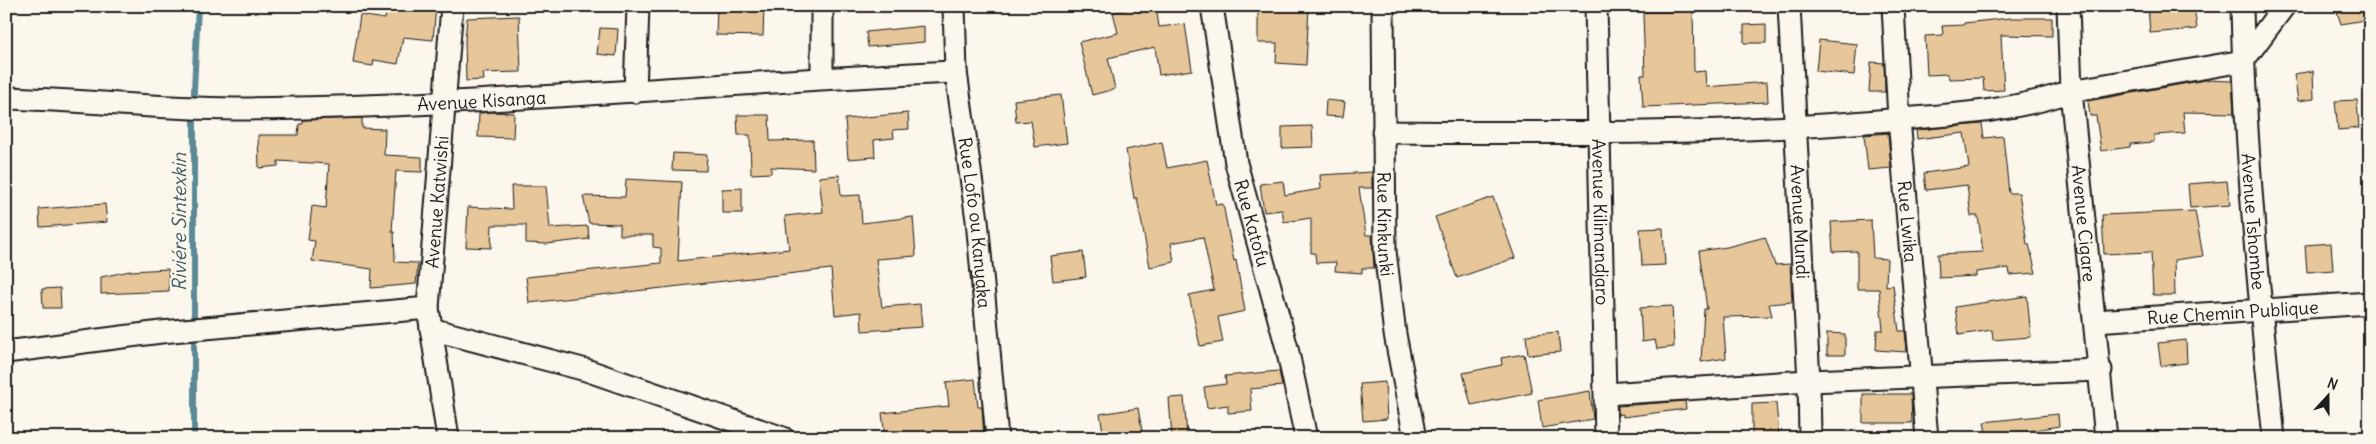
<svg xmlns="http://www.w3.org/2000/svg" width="2376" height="444" viewBox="0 0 2376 444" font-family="Delius,sans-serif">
<rect width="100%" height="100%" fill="#fbf7ec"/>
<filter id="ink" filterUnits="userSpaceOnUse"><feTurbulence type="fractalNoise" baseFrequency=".02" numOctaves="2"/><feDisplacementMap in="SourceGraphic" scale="10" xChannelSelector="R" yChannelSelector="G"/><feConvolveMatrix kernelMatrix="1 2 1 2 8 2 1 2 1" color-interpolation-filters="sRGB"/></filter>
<g filter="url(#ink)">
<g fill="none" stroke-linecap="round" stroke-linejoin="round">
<!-- stream -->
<polyline stroke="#5c8996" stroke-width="6" points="194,438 194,90 198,6"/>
</g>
<!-- building -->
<g fill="#e7c699" stroke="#1c1c1c">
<polygon points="387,6 436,6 433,40 403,37 398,64 374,60 373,66 353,63 360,15 385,19"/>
<polygon points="717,6 764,6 763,36 716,35"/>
<polygon points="1144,6 1156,6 1159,27 1185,24 1192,70 1159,75 1155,47 1108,58 1115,89 1092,95 1079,42 1118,33 1113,12"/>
<polygon points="1258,6 1309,6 1306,65 1276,63 1277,43 1258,43"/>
<polygon points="1673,6 1693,6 1694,72 1705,71 1706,87 1767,82 1768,102 1643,107 1641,75 1645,75 1643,12 1674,12"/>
<polygon points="2148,6 2194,6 2197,29 2150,33"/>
<polygon points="2335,6 2370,6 2370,19 2341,24"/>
<polygon points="519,16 521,72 483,73 484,80 466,81 465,40 467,18"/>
<polygon points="2010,18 2052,18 2052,36 2001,35 2004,90 1984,91 1983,78 1949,79 1948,74 1927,75 1925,36 1943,35 1942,26 1964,25 1964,23"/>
<polygon points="1766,24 1766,43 1744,43 1744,25"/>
<polygon points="924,26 924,42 868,47 866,32"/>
<polygon points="600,28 618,29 616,56 597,54"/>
<polygon points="1819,40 1857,44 1854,75 1816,71"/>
<polygon points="1871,62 1884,63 1885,92 1869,92"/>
<polygon points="2313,71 2314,99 2298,101 2294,74"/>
<polygon points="2205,80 2232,81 2234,113 2183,112 2185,133 2154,135 2154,142 2130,144 2130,147 2101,151 2096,116 2090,116 2088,101"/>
<polygon points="1061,95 1067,143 1035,147 1031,121 1016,122 1014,100"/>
<polygon points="1326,100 1345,102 1343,117 1325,116"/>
<polygon points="2357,100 2359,128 2338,130 2335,101"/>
<polygon points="494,112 514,113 513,138 478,137 479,113"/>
<polygon points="908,113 909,129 893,130 894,138 874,140 875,157 848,159 845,119"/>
<polygon points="737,115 769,115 770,141 813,140 814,169 771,167 771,173 751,174 750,135 738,135"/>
<polygon points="362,118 362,128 385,129 384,155 422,157 422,172 396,171 392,232 394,232 395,262 418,263 416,284 371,288 372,269 312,261 315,241 308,240 312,206 326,208 329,164 278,161 278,166 259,168 258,135 298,135 299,124 303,124 303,120"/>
<polygon points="1982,124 1984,138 2003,136 2009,193 2019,193 2027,244 2029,244 2036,273 2010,275 2009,268 1976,272 1976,276 1939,278 1938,254 1983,252 1978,216 1971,216 1967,185 1926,190 1924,173 1969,167 1964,133 1917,139 1916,130"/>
<polygon points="1312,126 1313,147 1282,148 1282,127"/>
<polygon points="1888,133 1891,168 1868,170 1864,135"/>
<polygon points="1162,142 1167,168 1207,160 1216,205 1223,204 1234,261 1236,260 1245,311 1218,317 1223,342 1200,346 1189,295 1214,290 1203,237 1171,243 1174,262 1150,267 1137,198 1134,198 1126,150"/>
<polygon points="673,153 707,155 706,171 672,170"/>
<polygon points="1372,172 1372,188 1359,188 1366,235 1372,235 1374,268 1362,268 1362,273 1335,271 1336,262 1316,263 1315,253 1311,253 1311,218 1284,222 1282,210 1264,212 1260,184 1283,181 1285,195 1321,189 1320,175"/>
<polygon points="839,175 841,196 860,195 862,223 913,217 916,256 876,259 882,307 920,304 922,327 862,331 861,312 835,315 831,269 529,303 526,277 661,263 661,248 653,247 653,235 620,235 620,224 589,223 583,196 625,197 626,179 682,182 678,261 789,249 785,216 823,212 819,177"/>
<polygon points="2227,181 2230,205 2190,208 2188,184"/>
<polygon points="511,186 546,186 550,228 588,226 589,239 546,244 526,243 526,225 492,225 491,248 466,247 468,207 512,209"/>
<polygon points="742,188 742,213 722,213 722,189"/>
<polygon points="1493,197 1515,258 1457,278 1435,217"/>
<polygon points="105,204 107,222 40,227 39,209"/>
<polygon points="2195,211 2203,256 2174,260 2175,295 2153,295 2151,252 2104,254 2102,215"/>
<polygon points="1871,220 1873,258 1887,259 1886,286 1893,285 1899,331 1905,331 1907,352 1876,350 1877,330 1883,330 1879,289 1857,289 1857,251 1833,252 1831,222"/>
<polygon points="1663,228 1665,265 1642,266 1640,229"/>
<polygon points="1765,237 1775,265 1790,264 1792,302 1769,304 1772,316 1723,317 1726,358 1701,362 1704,309 1707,309 1699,251 1727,247"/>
<polygon points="2331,243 2333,270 2307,272 2305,245"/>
<polygon points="1083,252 1086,277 1053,281 1050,256"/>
<polygon points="168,269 169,291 101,294 101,277 130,271"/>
<polygon points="60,288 61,308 43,308 42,289"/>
<polygon points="2027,296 2031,337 1993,340 1992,330 1959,335 1955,307"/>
<polygon points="1672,306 1674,347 1657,349 1655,340 1642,342 1640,308"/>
<polygon points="1558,332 1560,352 1528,355 1526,335"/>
<polygon points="1827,333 1845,334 1845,355 1827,355"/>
<polygon points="2186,340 2187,363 2161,366 2158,343"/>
<polygon points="1524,354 1532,393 1471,405 1463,373 1502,365 1501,358"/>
<polygon points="1279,371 1282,386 1250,389 1252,411 1228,413 1228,405 1207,408 1204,387 1226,384 1225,376"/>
<polygon points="975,379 978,407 982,407 984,438 885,438 882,413 949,406 946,382"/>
<polygon points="1385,382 1387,419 1363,421 1360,384"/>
<polygon points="1590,391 1593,419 1542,428 1538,400"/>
<polygon points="1863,394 1911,394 1912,423 1863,423"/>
<polygon points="1184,397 1187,437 1172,438 1169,398"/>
<polygon points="1685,401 1686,409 1623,417 1623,414 1618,415 1618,406"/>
<polygon points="1776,403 1779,436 1752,438 1752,404"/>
<polygon points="1138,408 1142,431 1104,437 1100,414"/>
<polygon points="2058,414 2059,426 1987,438 1984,422"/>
</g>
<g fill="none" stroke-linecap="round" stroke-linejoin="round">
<defs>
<g id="minor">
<path id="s1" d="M954,6L956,72L977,220L997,438"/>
<path id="s2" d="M1212,6L1236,163L1287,348L1306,438"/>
<path id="s3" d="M1383,6L1385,251L1395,334L1415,438"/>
<path id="s4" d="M1596,6L1606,438"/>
<path id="s5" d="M1789,6L1809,381L1810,438"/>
<path id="s6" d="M1893,6L1899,119L1927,438"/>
<path id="s7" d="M2068,6L2071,91L2106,438"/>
<path id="s8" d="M2242,6C2245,150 2259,295 2274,438"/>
<polyline points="822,77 822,6"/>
<polyline points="635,92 638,6"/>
<path id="s9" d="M6,98C83,100 159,109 235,109C476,107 716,82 956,72"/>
<path d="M1383,132C1548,133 1713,135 1878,121C1943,115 2010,113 2071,91L2243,61L2284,6"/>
<path id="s10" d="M2095,321L2370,303"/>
<polyline points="431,329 586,370 783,438"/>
<polyline points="6,352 161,332 428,308"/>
<polyline points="1606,394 1809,381 2101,370"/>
<path id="s11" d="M448,438L428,308L452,6"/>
</g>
</defs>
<!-- minor casing -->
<use href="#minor" stroke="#1c1c1c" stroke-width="25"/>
<!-- minor -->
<use href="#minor" stroke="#fbf7ec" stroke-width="21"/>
</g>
</g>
<g text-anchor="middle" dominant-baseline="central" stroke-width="4.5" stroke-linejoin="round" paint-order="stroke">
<!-- street labels -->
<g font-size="18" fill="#1c1c1c" stroke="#fbf7ec">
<text stroke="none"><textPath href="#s9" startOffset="476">Avenue Kisanga</textPath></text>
<text stroke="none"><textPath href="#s11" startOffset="238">Avenue Katwishi</textPath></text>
<text stroke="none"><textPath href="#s1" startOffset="218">Rue Lofo ou Kanyaka</textPath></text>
<text stroke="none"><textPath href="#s4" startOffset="216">Avenue Kilimandjaro</textPath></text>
<text stroke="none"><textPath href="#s5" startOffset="216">Avenue Mundi</textPath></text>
<text stroke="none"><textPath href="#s6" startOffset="216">Rue Lwika</textPath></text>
<text stroke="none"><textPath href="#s7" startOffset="218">Avenue Cigare</textPath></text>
<text stroke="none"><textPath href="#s8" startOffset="216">Avenue Tshombe</textPath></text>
<text stroke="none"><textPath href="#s2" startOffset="221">Rue Katofu</textPath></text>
<text stroke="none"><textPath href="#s3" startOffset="218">Rue Kinkunki</textPath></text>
<text stroke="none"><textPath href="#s10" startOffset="138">Rue Chemin Publique</textPath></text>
</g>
<!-- water labels -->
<g font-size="19" font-style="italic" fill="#415b63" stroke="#fbf7ec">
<text transform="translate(179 222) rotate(-90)">Riviére Sintexkin</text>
</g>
</g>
<!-- margin -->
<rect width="2376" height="444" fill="none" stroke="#fbf7ec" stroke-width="25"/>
<rect x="12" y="12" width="2351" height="419" fill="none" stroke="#1c1c1c" stroke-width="2" filter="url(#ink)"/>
<!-- north arrow -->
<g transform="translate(2328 396) rotate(21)" stroke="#fbf7ec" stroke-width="4" paint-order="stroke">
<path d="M0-4L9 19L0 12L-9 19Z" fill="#1c1c1c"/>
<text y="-8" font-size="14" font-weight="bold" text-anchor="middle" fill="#1c1c1c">N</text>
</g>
</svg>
